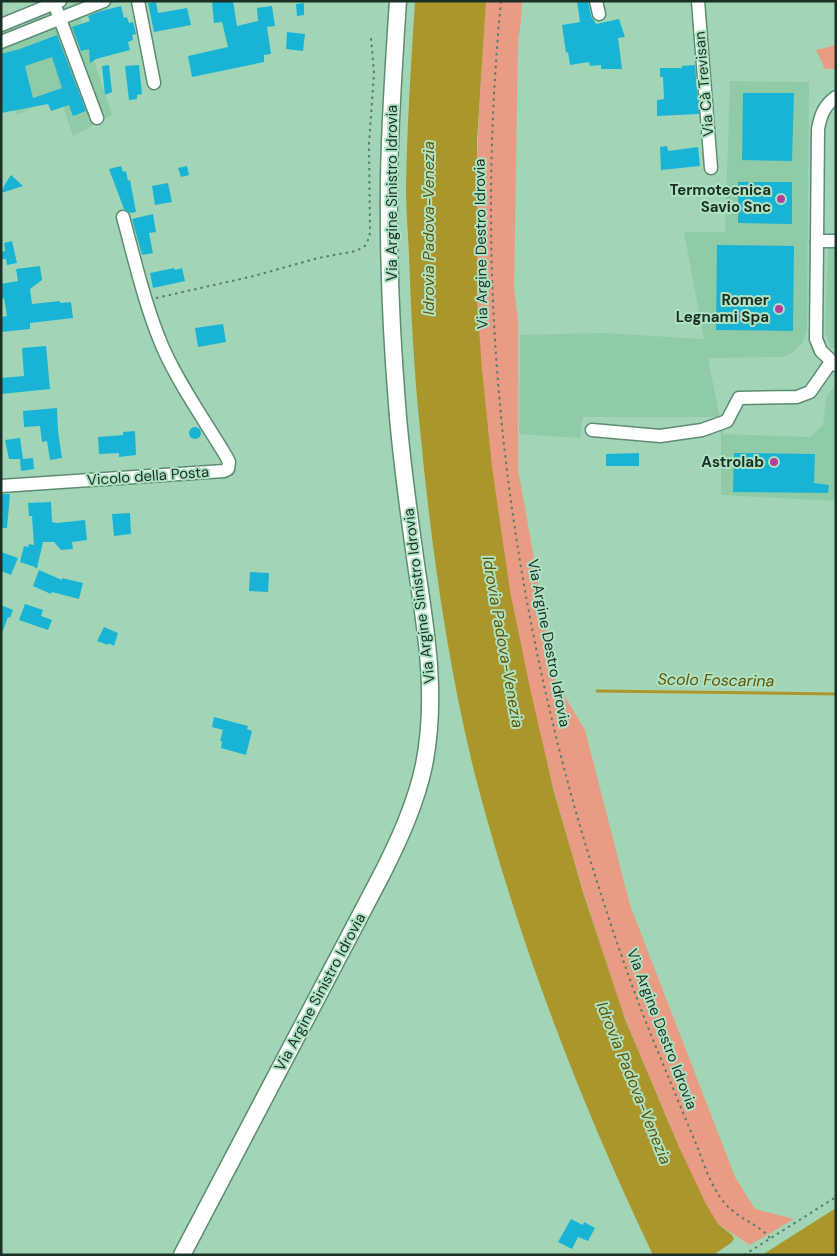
<svg xmlns="http://www.w3.org/2000/svg" width="837" height="1256" viewBox="0 0 837 1256" font-family="'DM Sans',sans-serif">
<rect width="100%" height="100%" fill="#a1d5b6"/>
<!-- built -->
<g fill="#90cba8">
<polygon points="75,3 112,115 73,136 59,94 17,115 1,72 1,34"/>
<polygon points="730,81 809,82 807,329 803,342 794,352 783,357 708,358 723,434 810,437 823,425 826,397 831,390 836,386 836,501 721,495 721,434 715,417 583,417 580,438 519,434 520,335 604,333 704,339 684,232 725,232"/>
<polygon points="828,237 836,237 836,351 830,346 825,332"/>
</g>
<!-- green -->
<g fill="#e99b83">
<path d="M486,1H522L521,21L518,41L514,289L518,319V469L556,682L585,730L630,905L735,1177L755,1209L794,1219L750,1245L718,1224L712,1216C694,1183 679,1148 665,1113C652,1082 638,1051 626,1020C615,993 607,964 598,937C530,732 487,518 477,303C473,202 479,102 486,1Z"/>
<polygon points="836,45 836,69 825,69 816,50"/>
</g>
<!-- water -->
<g fill="#aa962a">
<path d="M415,1H486L477,140V301L482,370L492,467L510,591L531,693L554,792L583,892L625,1019L679,1147L706,1204L718,1224L732,1235L734,1239L731,1243L713,1255H653C579,1100 518,940 475,775C447,662 431,544 420,429C414,371 411,313 409,254C408,233 406,211 406,189C407,127 411,64 415,1Z"/>
<polygon points="836,1208 836,1252 832,1255 762,1255"/>
</g>
<g fill="none" stroke-linecap="round" stroke-linejoin="round">
<!-- stream -->
<polyline stroke="#aa962a" stroke-width="3" points="597,691 836,694"/>
</g>
<!-- building -->
<g fill="#19b4d5" fill-rule="evenodd">
<polygon points="212,1 233,1 237,26 258,21 257,8 272,6 275,26 267,27 271,54 264,55 264,62 192,77 188,56 228,47 222,22 214,23"/>
<polygon points="577,1 588,1 591,16 596,24 619,19 625,37 618,38 622,69 601,69 601,65 590,66 589,62 570,65 568,52 566,53 562,25 580,22"/>
<polygon points="156,2 158,13 187,8 191,25 154,32 148,3"/>
<polygon points="304,3 304,15 297,16 296,4"/>
<polygon points="121,6 124,18 127,17 129,23 133,22 136,34 132,35 133,40 128,42 130,50 96,59 90,63 89,49 81,51 72,27 90,21 88,16 101,11"/>
<polygon points="287,32 305,34 303,51 286,49"/>
<path d="M57,35L86,111L73,116L69,105L51,111L48,104L1,113V54L20,49ZM52,57L62,88L33,98L25,66Z"/>
<polygon points="109,65 112,92 105,95 102,66"/>
<polygon points="139,65 142,94 137,95 137,99 129,100 125,66"/>
<polygon points="695,65 699,114 657,116 657,100 664,99 663,77 660,77 660,68 682,68 682,66"/>
<polygon points="743,93 794,93 792,161 742,160"/>
<polygon points="667,146 668,151 698,147 700,166 661,170 660,147"/>
<polygon points="121,166 123,172 126,171 128,181 130,180 136,212 130,213 124,209 109,169"/>
<polygon points="187,166 189,175 181,177 178,168"/>
<polygon points="11,175 23,186 1,193 5,184"/>
<polygon points="738,182 792,182 792,224 738,223"/>
<polygon points="168,183 172,202 155,205 152,186"/>
<polygon points="153,214 156,232 149,233 153,253 142,255 132,219"/>
<polygon points="12,241 17,263 7,265 6,259 1,259 1,252 5,251 4,243"/>
<polygon points="717,245 794,246 793,331 716,330"/>
<polygon points="40,266 42,280 30,289 32,304 60,301 60,303 71,302 73,318 30,323 30,329 1,332 1,317 7,316 4,298 1,299 1,284 18,281 16,269"/>
<polygon points="174,268 175,270 182,268 185,281 153,288 150,273"/>
<polygon points="223,324 226,342 198,347 195,328"/>
<polygon points="46,346 50,389 1,394 1,378 24,376 22,348"/>
<polygon points="57,408 58,431 62,458 50,460 47,441 42,442 40,426 24,427 23,411"/>
<circle cx="195" cy="433" r="6"/>
<polygon points="135,431 136,455 119,457 119,453 99,454 98,437 123,435 123,432"/>
<polygon points="20,438 23,459 33,458 34,469 21,471 20,459 9,459 5,440"/>
<polygon points="639,453 639,466 606,466 606,454"/>
<polygon points="734,453 815,454 814,483 829,485 828,493 733,492"/>
<polygon points="1,494 10,494 7,528 1,528"/>
<polygon points="51,502 52,522 57,523 85,520 87,540 72,542 73,549 61,550 54,542 43,542 37,568 35,568 35,567 20,562 24,546 28,547 29,544 34,545 32,516 29,516 28,503"/>
<polygon points="130,513 131,534 114,536 112,514"/>
<polygon points="1,552 18,558 11,575 1,571"/>
<polygon points="39,570 62,580 62,578 83,583 79,599 52,592 51,594 33,586"/>
<polygon points="250,572 269,573 268,592 249,591"/>
<polygon points="25,604 43,610 41,616 52,620 48,630 19,620"/>
<polygon points="1,605 13,610 10,618 8,617 2,633"/>
<polygon points="104,627 118,633 114,646 109,643 108,645 97,641"/>
<polygon points="214,717 248,726 247,729 252,731 246,755 221,748 222,741 220,741 223,730 212,727"/>
<polygon points="571,1219 583,1225 584,1222 595,1228 588,1241 578,1237 572,1249 558,1242"/>
</g>
<g fill="none" stroke-linecap="round" stroke-linejoin="round">
<defs>
<g id="minor">
<polyline points="138,1 154,83"/>
<polyline points="596,1 599,14"/>
<polyline points="698,1 711,168"/>
<polyline points="54,3 97,118"/>
<polyline points="1,25 60,1"/>
<polyline points="1,42 104,1"/>
<path d="M817,241L818,129C821,114 824,106 836,97"/>
<polyline points="836,241 817,241 816,339 821,351 836,365"/>
<polyline points="592,430 660,436 702,430 727,421 739,398 797,397 810,392 831,362"/>
<path d="M1,486L224,471L228,469L229,462L226,456C205,421 180,386 163,348C145,306 135,261 123,217"/>
</g>
<path id="major" d="M182,1255L383,872C400,838 416,803 424,765C437,700 427,635 417,571C409,515 401,460 397,404C391,329 388,253 389,178C390,119 394,60 398,1"/>
</defs>
<!-- minor casing -->
<use href="#minor" stroke="#5c8d71" stroke-width="15"/>
<!-- major casing -->
<use href="#major" stroke="#5c8d71" stroke-width="19"/>
<!-- path -->
<g stroke="#597d68" stroke-width="2" stroke-dasharray="2.5 4" stroke-linecap="butt">
<path d="M501,1C474,281 502,556 580,826C601,897 624,967 651,1035C666,1071 681,1108 696,1144C703,1161 709,1181 720,1197C736,1220 754,1220 770,1238"/>
<polyline points="156,298 254,276 318,258 356,251 365,246 369,238 370,232 369,144 374,73 371,38"/>
<polyline points="744,1255 836,1197"/>
</g>
<!-- minor -->
<use href="#minor" stroke="#fff" stroke-width="12"/>
<!-- major -->
<use href="#major" stroke="#fff" stroke-width="16"/>
</g>
<!-- markers -->
<g fill="#b44099" stroke="#aee2c3" stroke-width="2">
<circle cx="781" cy="199" r="5"/>
<circle cx="779" cy="309" r="5"/>
<circle cx="774" cy="462" r="5"/>
</g>
<g text-anchor="middle" dominant-baseline="central" stroke-width="4" stroke-linejoin="round" paint-order="stroke">
<!-- street labels -->
<g font-size="15" fill="#1b3024" stroke="#aee2c3">
<text transform="translate(704 84) rotate(-95)">Via Cà Trevisan</text>
<text transform="translate(392 193) rotate(-90)">Via Argine Sinistro Idrovia</text>
<text transform="translate(481 244) rotate(-91)">Via Argine Destro Idrovia</text>
<text transform="translate(148 476) rotate(-4)">Vicolo della Posta</text>
<text transform="translate(419 596) rotate(-97)">Via Argine Sinistro Idrovia</text>
<text transform="translate(549 643) rotate(79)">Via Argine Destro Idrovia</text>
<text transform="translate(320 992) rotate(-62)">Via Argine Sinistro Idrovia</text>
<text transform="translate(662 1029) rotate(69)">Via Argine Destro Idrovia</text>
</g>
<!-- poi labels -->
<g font-size="15" font-weight="bold" fill="#1b3024" stroke="#aee2c3" text-anchor="end">
<text x="771" y="190">Termotecnica<tspan x="771" dy="17">Savio Snc</tspan></text>
<text x="769" y="300">Romer<tspan x="769" dy="17">Legnami Spa</tspan></text>
<text x="764" y="462">Astrolab</text>
</g>
<!-- water labels -->
<g font-size="16" font-style="italic" fill="#625400" stroke="#aee2c3">
<text transform="translate(428 228) rotate(-90)">Idrovia Padova-Venezia</text>
<text transform="translate(503 642) rotate(80)">Idrovia Padova-Venezia</text>
<text transform="translate(716 680) rotate(1)">Scolo Foscarina</text>
<text transform="translate(634 1083) rotate(68)">Idrovia Padova-Venezia</text>
</g>
</g>
<!-- border -->
<rect width="837" height="1256" fill="none" stroke="#1b3024" stroke-width="5"/>
</svg>
